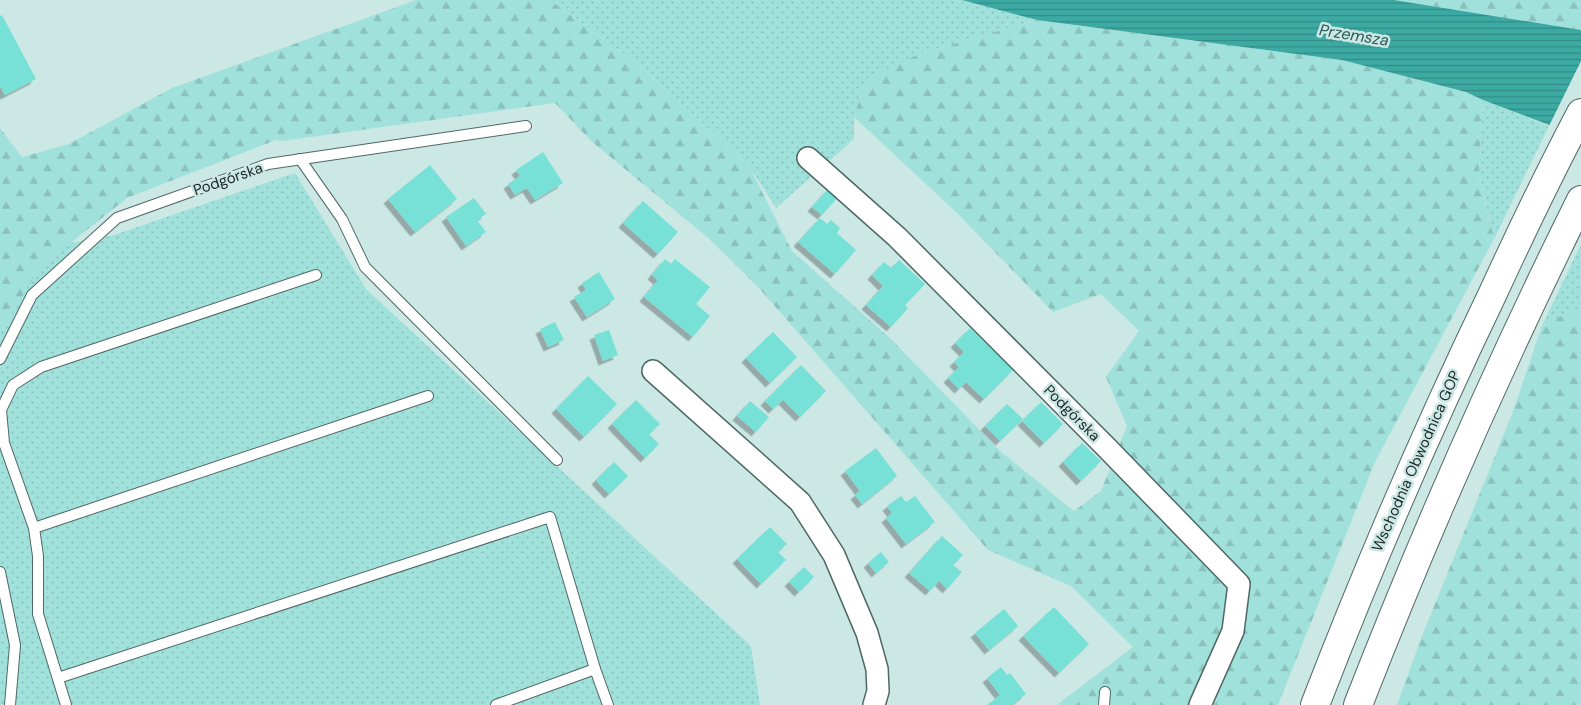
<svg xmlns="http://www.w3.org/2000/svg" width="1581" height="705" viewBox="0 0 1581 705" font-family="'DM Sans',sans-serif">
<defs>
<pattern id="grass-dots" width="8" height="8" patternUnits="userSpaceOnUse" patternTransform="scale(1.25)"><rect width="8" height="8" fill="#a1e1db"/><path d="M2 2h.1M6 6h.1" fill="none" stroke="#8ac1bc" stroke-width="1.8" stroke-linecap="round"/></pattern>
<pattern id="forest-firs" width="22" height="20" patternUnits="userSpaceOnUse" patternTransform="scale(1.25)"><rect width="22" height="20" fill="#a1e1db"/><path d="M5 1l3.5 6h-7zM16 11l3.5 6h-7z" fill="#8ac1bc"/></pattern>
<pattern id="water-rules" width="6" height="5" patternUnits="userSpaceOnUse" patternTransform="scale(1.25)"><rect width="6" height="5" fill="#3caaa3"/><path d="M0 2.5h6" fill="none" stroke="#328a85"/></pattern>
<filter id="shadow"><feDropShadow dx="-4.5" dy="4.5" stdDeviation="0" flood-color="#0004"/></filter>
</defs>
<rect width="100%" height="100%" fill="#cbe8e5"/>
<!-- grass -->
<g fill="url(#grass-dots)">
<polygon points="550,0 962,0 1037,20 921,53 854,117 854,139 776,208 749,166 639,65"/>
<polygon points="1483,100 1549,126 1494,239 1479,175"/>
<polygon points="295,173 366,289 751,646 760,705 0,705 0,256 114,235"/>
<polygon points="1581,244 1581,305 1542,326"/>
</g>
<!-- forest -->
<g fill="url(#forest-firs)">
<polygon points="416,0 550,0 639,65 749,166 792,251 891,339 1001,452 1074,511 1101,491 1127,426 1106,377 1139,331 1101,294 1053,312 956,212 854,117 866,79 921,53 1037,20 1342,60 1466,92 1483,100 1479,175 1494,239 1375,462 1278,705 1057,705 1133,647 1071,586 988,550 759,288 707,237 590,140 555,103 282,141 276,140 127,198 39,268 0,334 0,128 22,157 69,144 172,88"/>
<polygon points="1394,0 1581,0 1581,30"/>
<polygon points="1581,305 1581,705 1397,705 1422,636 1512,414 1542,326"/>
</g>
<!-- water -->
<polygon fill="url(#water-rules)" points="962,0 1394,0 1581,30 1581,137 1483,100 1466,92 1342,60 1037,20"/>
<!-- pier -->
<polygon fill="#cbe8e5" points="1581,61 1581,140 1548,128"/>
<!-- building -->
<g fill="#77e0d7" filter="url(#shadow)">
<polygon points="2,15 36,79 5,95 0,86 0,16"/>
<polygon points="543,152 563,183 535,200 527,188 515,195 508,184 520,176 516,170"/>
<polygon points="430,165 457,199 415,232 388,199"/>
<polygon points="829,188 838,197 822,215 812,207"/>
<polygon points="474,198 486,214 477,220 486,232 466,246 446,217"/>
<polygon points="643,201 678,232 658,254 623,223"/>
<polygon points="820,218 827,224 831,220 840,228 837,233 856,250 835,274 798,242"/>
<polygon points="665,259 671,264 675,259 710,287 696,304 710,316 693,337 644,297 658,280 652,275"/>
<polygon points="899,260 925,284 905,305 908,308 891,327 866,305 883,286 872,275 884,262 891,268"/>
<polygon points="599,272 615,299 587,317 574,297 586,290 582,283"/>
<polygon points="555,322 564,340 548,347 540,329"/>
<polygon points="970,328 1013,370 984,399 966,382 959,389 948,378 959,367 954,362 964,352 955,343"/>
<polygon points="609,330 618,355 603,361 594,335"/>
<polygon points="773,332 797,357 770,383 746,358"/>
<polygon points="801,365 826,391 800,417 783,400 773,409 765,401"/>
<polygon points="588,376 617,404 584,437 556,409"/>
<polygon points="636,400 660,424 649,434 659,444 645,458 612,424"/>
<polygon points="750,401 769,417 756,432 737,416"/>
<polygon points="1041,402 1063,424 1044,443 1022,421"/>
<polygon points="1007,404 1023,419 1000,441 985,426"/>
<polygon points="1082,443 1101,461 1081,481 1063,462"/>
<polygon points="876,448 897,476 862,504 855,495 860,491 845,471"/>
<polygon points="614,462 628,476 609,494 596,480"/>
<polygon points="901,496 906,502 915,496 935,522 906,544 886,518 892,513 887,506"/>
<polygon points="770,527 787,544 778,552 786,560 761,584 737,559"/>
<polygon points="942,536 963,555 953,565 962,572 947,589 939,581 930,591 909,573"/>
<polygon points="881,552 889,562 876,573 868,563"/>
<polygon points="804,567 814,577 799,592 789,582"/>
<polygon points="1054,607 1089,644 1059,673 1023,636"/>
<polygon points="1004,609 1018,626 989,650 975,633"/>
<polygon points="1001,667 1007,675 1010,673 1026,694 1012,705 987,705 1000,695 987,678"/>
</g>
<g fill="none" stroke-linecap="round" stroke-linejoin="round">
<defs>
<g id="service">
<polyline points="300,159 342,219 365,267 557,460"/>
<polyline points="0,359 32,295 117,218 268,164 526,126"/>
<polyline points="34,528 428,396"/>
<polyline points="0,572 15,645 10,705"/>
<polyline points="58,678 550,517 595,669 608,705"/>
<polyline points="66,705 38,614 38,556 34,528 4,443 1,410 13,385 41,367 316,275"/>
<polyline points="496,705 595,669"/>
<polyline points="1104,705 1105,692"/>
</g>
<g id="minor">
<polyline points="808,158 897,237 1108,449 1239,584 1233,631 1200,705"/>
<polyline points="653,371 800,502 834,555 867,633 877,669 878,691 874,705"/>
</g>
<g id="motorway">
<path d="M1315,705C1369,565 1428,428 1493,293C1521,232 1550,172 1581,113"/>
<path d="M1358,705C1425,533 1499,365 1581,200"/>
</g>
</defs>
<!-- service casing -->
<use href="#service" stroke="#4e6865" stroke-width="12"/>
<!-- minor casing -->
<use href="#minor" stroke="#4e6865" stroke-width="24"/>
<!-- motorway casing -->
<use href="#motorway" stroke="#4e6865" stroke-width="30"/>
<!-- service -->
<use href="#service" stroke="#fff" stroke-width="10"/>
<!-- minor -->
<use href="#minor" stroke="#fff" stroke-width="21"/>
<!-- motorway -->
<use href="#motorway" stroke="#fff" stroke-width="28"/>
</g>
<g text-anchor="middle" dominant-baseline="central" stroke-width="5" stroke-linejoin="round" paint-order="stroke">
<!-- street labels -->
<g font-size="15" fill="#1c2726" stroke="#cbe8e5">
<text transform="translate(228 179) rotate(-19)">Podgórska</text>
<text transform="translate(1072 413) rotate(45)">Podgórska</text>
<text transform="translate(1416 461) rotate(-66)">Wschodnia Obwodnica GOP</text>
</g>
<!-- water labels -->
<g font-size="16" font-style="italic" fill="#2b5a56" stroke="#cbe8e5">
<text transform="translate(1354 35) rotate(9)">Przemsza</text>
</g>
</g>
</svg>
